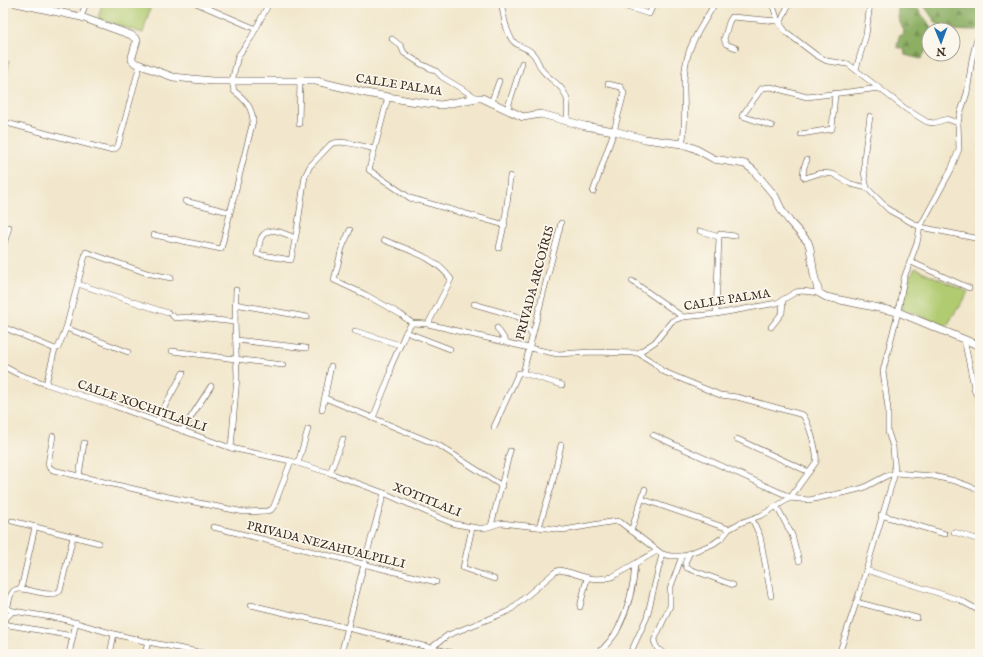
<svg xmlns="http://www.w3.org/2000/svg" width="983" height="657" viewBox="0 0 983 657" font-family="'IM FELL English',serif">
<defs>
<pattern id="forest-firs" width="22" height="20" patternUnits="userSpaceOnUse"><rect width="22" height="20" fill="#8caf63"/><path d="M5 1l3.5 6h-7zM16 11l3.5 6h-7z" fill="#748f51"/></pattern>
</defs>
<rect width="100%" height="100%" fill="#fbf7ec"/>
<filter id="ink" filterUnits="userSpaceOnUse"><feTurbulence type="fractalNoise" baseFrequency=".025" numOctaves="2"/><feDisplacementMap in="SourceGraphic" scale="8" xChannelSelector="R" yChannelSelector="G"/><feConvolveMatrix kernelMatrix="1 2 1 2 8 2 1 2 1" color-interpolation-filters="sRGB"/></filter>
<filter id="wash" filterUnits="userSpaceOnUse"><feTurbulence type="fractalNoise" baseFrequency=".012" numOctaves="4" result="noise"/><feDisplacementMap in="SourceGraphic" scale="16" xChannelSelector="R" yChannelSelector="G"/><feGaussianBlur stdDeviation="0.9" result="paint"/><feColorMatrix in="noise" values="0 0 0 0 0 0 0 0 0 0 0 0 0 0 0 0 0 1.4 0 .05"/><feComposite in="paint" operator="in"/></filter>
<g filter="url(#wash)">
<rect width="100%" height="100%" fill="#f2e7cc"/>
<!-- forest -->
<g fill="url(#forest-firs)" stroke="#646c40">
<path d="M899,3L915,5L933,30H929V45L921,59L905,55L904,49L897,47L899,36L903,35L904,30C898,19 896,16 899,3Z"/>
<polygon points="922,3 980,3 980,26 976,31 950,30 937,24"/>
</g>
<!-- park -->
<g fill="#b1cb71" stroke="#767a48">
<polygon points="102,3 143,3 151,5 143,33 98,19"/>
<polygon points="3,60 9,61 3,92"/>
<polygon points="915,268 968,292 946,327 901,308 909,280"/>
</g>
</g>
<g filter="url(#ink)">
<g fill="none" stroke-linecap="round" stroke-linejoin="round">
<defs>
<g id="street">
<polyline points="196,3 256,29"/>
<path d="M501,3C504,15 505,31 513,41C518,47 526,47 531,52C537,57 538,64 542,70C546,75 551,79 556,83C570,95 568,104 567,122"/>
<polyline points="614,3 649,14 654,3"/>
<polyline points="772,3 778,21 786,32 816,55 827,61 848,64 906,109 927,122 934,123 947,119 958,123"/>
<polyline points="81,17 86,3"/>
<polyline points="780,24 789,3"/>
<polyline points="392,39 401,46 404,53 421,64 436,71 442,77 477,98"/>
<polyline points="736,48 726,44 724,39 729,22 732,17 778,21"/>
<polyline points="856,69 866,35 870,3"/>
<polyline points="388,97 369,170 410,198 505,225"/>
<polyline points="491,103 499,81"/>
<polyline points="507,110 522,63"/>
<polyline points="3,122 109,150 115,149 118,146 140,64"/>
<polyline points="299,124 300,81"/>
<polyline points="772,126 742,116 762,88 771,87 807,97 880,88"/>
<polyline points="801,134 832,129 835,93"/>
<path d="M682,144C689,115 679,84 688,55C693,36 706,20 715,3"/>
<polyline points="807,160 804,167 803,176 805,178 820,173 833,174 851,184 867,188 889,210 920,227 980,239"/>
<path d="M867,188C860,161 867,143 870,116"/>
<polyline points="593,192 614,131 624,93 621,87 608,84"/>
<polyline points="185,201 229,212"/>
<polyline points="350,230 342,248 334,280 366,295 400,314 412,323 428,324 529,348 558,354 591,352 638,353 655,342 672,321 683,317 716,314 777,303 796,292 802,291 819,293"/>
<polyline points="700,231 719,237"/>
<path d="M154,235L221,249L253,121C252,107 245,99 234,91L232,81L238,56L251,38L269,3"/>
<path d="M295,238C285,234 269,224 261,238C259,243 259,249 257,254L291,260L297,230L305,176L310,166L331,144C341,139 362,146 374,149"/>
<path d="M384,240C410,251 434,256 451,279L428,324"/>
<polyline points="3,248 9,227"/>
<path d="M499,248C505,224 508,201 510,176"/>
<polyline points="911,262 969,288"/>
<polyline points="632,281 683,317"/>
<polyline points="78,284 168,313"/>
<polyline points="235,304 307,317"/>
<polyline points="474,304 519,317 532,335"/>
<polyline points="716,314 719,237 720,234 735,236"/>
<polyline points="172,315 175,318 187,317 235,322"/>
<polyline points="3,327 55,349"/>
<polyline points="771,327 782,313 783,300"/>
<polyline points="66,328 128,352"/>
<polyline points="497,328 507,343"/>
<polyline points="355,331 400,345"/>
<polyline points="406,332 450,349"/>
<polyline points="964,339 975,392 979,398"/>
<polyline points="236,340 306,348"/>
<polyline points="172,351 283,365"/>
<path d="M638,353L654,363L662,371L720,395L737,397L803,415C809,424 818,452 816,462L790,498L786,495L653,435"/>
<polyline points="3,366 18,374 46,384 114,406 231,448 291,461 330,473 384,493 440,518 455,524 478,528 485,528 501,523 564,530 616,521 620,522 662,554 670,556 682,556 713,544 723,537 729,529 740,523 762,515 790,498 809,500 847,492 863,488 886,476 895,473 933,476 955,481 980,490"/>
<polyline points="523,373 561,223"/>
<polyline points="523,373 562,385"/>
<polyline points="46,384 55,349 58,348 66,328 86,252 147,273 171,278"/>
<polyline points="325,398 440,446 502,486"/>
<polyline points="322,410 331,366"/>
<polyline points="373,418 390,375 391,366 406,332 412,323"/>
<polyline points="156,422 183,373"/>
<polyline points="494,427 518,374 519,373 523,373"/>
<polyline points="182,431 211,386"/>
<polyline points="53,436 48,464 49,467 53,470 164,496 244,512 267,511 271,510 274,506 291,461"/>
<polyline points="737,439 809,472"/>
<polyline points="231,448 237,377 235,322 236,290"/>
<polyline points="298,463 308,429"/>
<polyline points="330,473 343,439"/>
<polyline points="79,476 84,443"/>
<polyline points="642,499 729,529"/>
<polyline points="777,507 792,535 799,561"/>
<polyline points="881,515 945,534"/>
<polyline points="752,519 760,536 771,596"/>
<polyline points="12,521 99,543"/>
<polyline points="491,526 510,451"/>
<polyline points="213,527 436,582"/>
<polyline points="539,527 552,485 561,445"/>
<polyline points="472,528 463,568 494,579"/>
<polyline points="631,531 645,489"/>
<polyline points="954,532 980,540"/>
<polyline points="689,554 685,563 687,568 733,585"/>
<polyline points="978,568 980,549"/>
<polyline points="866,570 960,600 980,611"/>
<polyline points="21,589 35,527"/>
<polyline points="856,602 917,618"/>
<polyline points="251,605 457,654"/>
<polyline points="3,607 13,611 63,619 114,634 148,642 208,654"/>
<polyline points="580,607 587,578"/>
<path d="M7,609C9,604 9,597 12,593C18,581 48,601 60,591L73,537"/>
<polyline points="3,621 13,611"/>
<polyline points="3,624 73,636"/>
<polyline points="601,650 611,654"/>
<polyline points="69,654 76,622"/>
<polyline points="110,654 114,634"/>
<polyline points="145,654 148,642"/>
<polyline points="341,654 364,564 384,493"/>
<path d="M420,654L431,648L448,635L509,611L555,572L559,570C579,573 590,583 612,577L657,551"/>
<path d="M599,654C604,646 612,640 617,631C627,611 634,587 635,564"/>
<polyline points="630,654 647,617 662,554"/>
<polyline points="664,654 657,648 654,641 670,606 670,589 682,556"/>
<polyline points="839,654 859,594 895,473 893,447 888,432 888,409 883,371 898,312 904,278 917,243 920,227 951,170 959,149 958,123 960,114 967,93 972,59 976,42 980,32"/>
</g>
<polyline id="secondary" points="16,3 81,17 131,35 137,40 132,57 132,60 135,63 173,77 212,81 316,81 366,93 410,101 441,105 477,98 482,98 523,117 541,114 585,126 614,131 645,139 682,144 694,148 714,159 745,164 753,170 775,196 782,211 790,222 808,242 810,248 814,275 819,293 826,297 898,312 980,346"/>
</defs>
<!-- street casing -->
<use href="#street" stroke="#564638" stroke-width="6"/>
<!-- secondary casing -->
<use href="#secondary" stroke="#564638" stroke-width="8"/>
<!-- street -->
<use href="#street" stroke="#fff" stroke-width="5"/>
<!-- secondary -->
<use href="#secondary" stroke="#fff" stroke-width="7"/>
</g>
</g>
<g text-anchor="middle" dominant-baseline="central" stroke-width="3.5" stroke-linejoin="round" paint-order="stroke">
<!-- street labels -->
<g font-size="12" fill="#3b2a1e" stroke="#fbf7ec">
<text transform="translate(399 85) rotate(9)">CALLE PALMA</text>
<text transform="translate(535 283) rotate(-75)">PRIVADA ARCOÍRIS</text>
<text transform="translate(727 300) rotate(-9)">CALLE PALMA</text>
<text transform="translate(142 406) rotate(19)">CALLE XOCHITLALLI</text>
<text transform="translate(427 500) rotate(22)">XOTITLALI</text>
<text transform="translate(326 545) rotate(14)">PRIVADA NEZAHUALPILLI</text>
</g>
</g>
<!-- margin -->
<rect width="983" height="657" fill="none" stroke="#fbf7ec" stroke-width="16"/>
<!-- north arrow -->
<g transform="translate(941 42) rotate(179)"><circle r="19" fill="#fbf7ec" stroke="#aea59a"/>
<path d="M0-3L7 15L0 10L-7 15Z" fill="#1f6fb2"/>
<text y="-6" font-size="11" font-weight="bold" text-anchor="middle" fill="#3b2a1e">N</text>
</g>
</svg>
